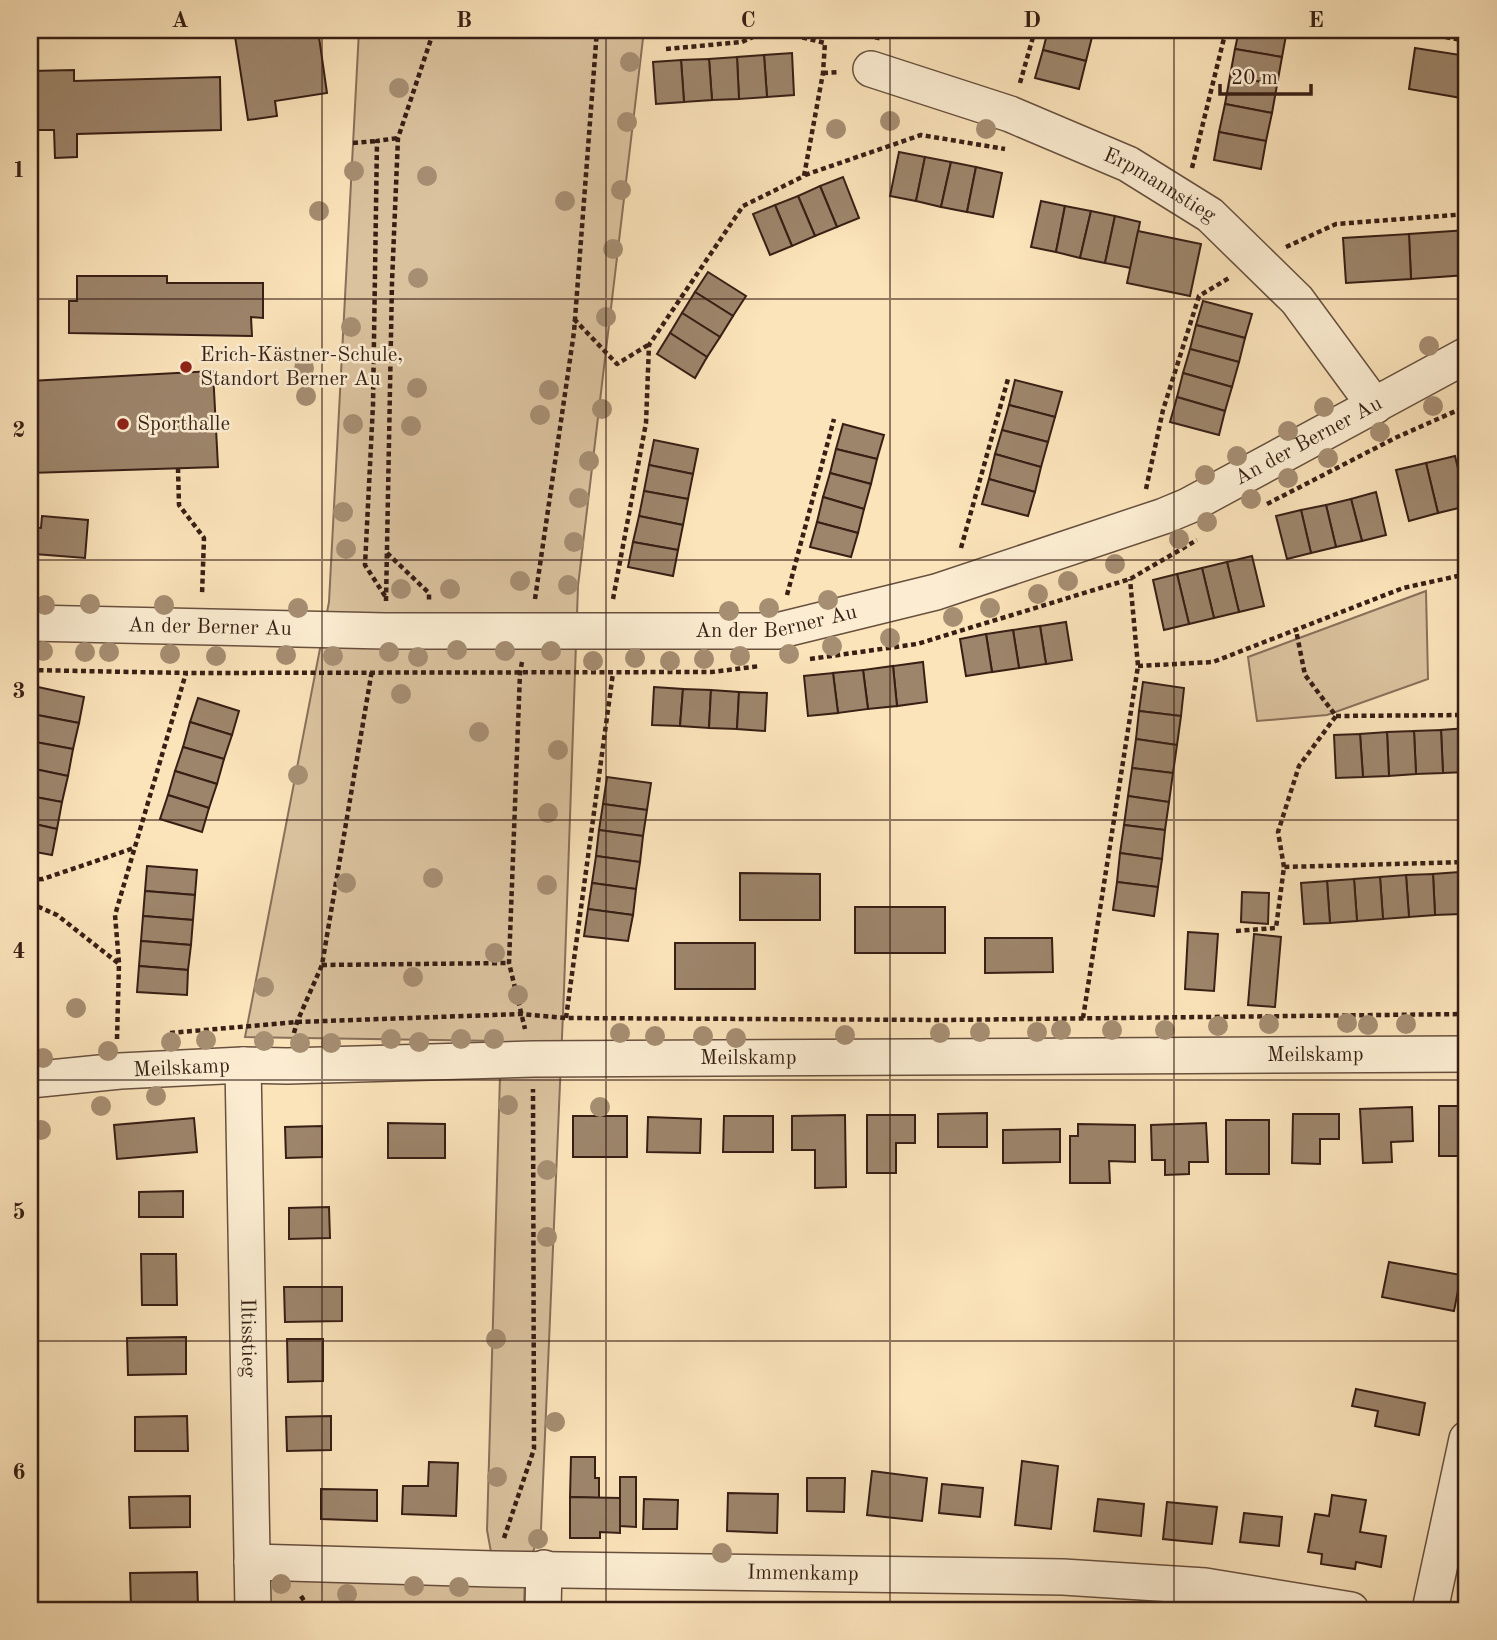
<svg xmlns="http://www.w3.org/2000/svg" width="1497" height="1640" viewBox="0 0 1497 1640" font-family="'Old Standard TT',serif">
<rect width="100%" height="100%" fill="#fbe3ba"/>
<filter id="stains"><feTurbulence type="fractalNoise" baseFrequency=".00286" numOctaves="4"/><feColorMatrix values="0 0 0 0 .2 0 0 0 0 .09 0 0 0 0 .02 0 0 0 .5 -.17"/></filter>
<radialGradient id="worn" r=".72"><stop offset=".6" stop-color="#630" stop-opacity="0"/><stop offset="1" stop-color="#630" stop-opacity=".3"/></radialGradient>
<!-- green -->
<g fill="#dac29e" stroke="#88705a" stroke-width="2">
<polygon points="359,30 644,30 578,586 564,990 541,1529 525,1575 524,1610 269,1610 269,1573 494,1569 487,1530 501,1041 245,1037 329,602"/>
<polygon points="1426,591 1428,679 1327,715 1257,721 1248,657"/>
</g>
<!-- building -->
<g fill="#9d856b" stroke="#371f15" stroke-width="2">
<polygon points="234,30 318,30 327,93 275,101 277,116 248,120"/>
<polygon points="903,30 930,30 928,36"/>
<polygon points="1048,30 1079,30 1093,33 1086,61 1043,50"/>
<polygon points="1239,30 1287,30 1282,57 1235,49"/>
<polygon points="1415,48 1467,56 1467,99 1409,89"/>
<polygon points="1235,49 1282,57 1277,85 1230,76"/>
<polygon points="1043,50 1086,61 1079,89 1035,78"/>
<polygon points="792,53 794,95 767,97 764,55"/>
<polygon points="764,55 767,97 739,99 737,57"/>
<polygon points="737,57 739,99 712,100 709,59"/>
<polygon points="709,59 712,100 684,102 681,60"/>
<polygon points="681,60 684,102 656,104 653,62"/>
<polygon points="74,70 74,81 220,77 221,130 77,134 77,157 55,158 54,130 30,130 30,71"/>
<polygon points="1230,76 1277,85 1272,113 1225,104"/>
<polygon points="1225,104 1272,113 1266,141 1219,132"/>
<polygon points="1219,132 1266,141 1261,169 1214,160"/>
<polygon points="899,152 925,157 916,201 890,196"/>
<polygon points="925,157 951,162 941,207 916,201"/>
<polygon points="951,162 976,167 967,212 941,207"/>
<polygon points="976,167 1002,173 993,217 967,212"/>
<polygon points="843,177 859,218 837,227 820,186"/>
<polygon points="820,186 837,227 815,236 798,196"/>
<polygon points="798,196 815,236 792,246 775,205"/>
<polygon points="1041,201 1065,206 1056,252 1031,247"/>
<polygon points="775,205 792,246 770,255 753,214"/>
<polygon points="1065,206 1091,211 1080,258 1056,252"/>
<polygon points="1091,211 1115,216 1105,263 1080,258"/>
<polygon points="1115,216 1140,222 1131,268 1105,263"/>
<polygon points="1467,230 1467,275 1411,279 1409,234"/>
<polygon points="1138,231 1201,244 1190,296 1127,283"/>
<polygon points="1409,234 1411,279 1346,283 1343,238"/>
<polygon points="708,272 746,296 733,316 695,292"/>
<polygon points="77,276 167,276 167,283 263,283 263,318 251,317 252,336 69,333 69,301 77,301"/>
<polygon points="695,292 733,316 720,337 682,313"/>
<polygon points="1203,301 1252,314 1245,338 1196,325"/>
<polygon points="682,313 720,337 707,357 670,333"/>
<polygon points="1196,325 1245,338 1239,362 1190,349"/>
<polygon points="670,333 707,357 695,378 657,354"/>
<polygon points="1190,349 1239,362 1232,387 1183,373"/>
<polygon points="213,371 218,467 30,473 30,381"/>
<polygon points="1183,373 1232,387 1225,411 1177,397"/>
<polygon points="1015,380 1062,392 1055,417 1009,405"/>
<polygon points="1177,397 1225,411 1219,435 1170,422"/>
<polygon points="1009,405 1055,417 1048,442 1002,430"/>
<polygon points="843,424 884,435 877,459 836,449"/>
<polygon points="1002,430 1048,442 1041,467 995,454"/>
<polygon points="654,440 698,449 693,474 649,465"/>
<polygon points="836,449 877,459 871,484 830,473"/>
<polygon points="995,454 1041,467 1035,492 989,479"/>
<polygon points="1455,456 1467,506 1438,513 1426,463"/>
<polygon points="1426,463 1438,513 1409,521 1396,470"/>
<polygon points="649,465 693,474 688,499 644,491"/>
<polygon points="830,473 871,484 864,509 823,497"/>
<polygon points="989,479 1035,492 1028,516 982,504"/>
<polygon points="644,491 688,499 683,525 639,516"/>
<polygon points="1376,492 1386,535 1362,541 1351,499"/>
<polygon points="823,497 864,509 858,533 817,522"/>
<polygon points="1351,499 1362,541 1336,547 1326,505"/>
<polygon points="1326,505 1336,547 1311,553 1301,510"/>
<polygon points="1301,510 1311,553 1287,559 1276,516"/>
<polygon points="42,516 88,520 85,558 35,554 35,541 30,540 30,527 41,528"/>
<polygon points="639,516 683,525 678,550 633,542"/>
<polygon points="817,522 858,533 851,557 810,547"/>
<polygon points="633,542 678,550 673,576 628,567"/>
<polygon points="1252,556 1264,606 1239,612 1227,562"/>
<polygon points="1227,562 1239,612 1214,618 1202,568"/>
<polygon points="1202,568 1214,618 1189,624 1177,574"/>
<polygon points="1177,574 1189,624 1164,630 1153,580"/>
<polygon points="1460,589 1467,589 1467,631 1463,631"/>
<polygon points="1066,622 1072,660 1046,664 1040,626"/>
<polygon points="1040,626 1046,664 1019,668 1013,630"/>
<polygon points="1013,630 1019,668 992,672 986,634"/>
<polygon points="986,634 992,672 966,676 960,639"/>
<polygon points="923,662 927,702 897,706 893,666"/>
<polygon points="893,666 897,706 868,709 863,670"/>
<polygon points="863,670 868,709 838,713 833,673"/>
<polygon points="833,673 838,713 808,716 804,676"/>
<polygon points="1143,682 1184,688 1181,716 1139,711"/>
<polygon points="38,687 84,697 79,723 32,714"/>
<polygon points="654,687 683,689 680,726 652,725"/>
<polygon points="683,689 711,690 709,728 680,726"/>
<polygon points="711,690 739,692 737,729 709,728"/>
<polygon points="739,692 767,693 765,731 737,729"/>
<polygon points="198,698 239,711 232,735 190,722"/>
<polygon points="1139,711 1181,716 1177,745 1136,739"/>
<polygon points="32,714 79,723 73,749 30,741"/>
<polygon points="190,722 232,735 224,759 183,747"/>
<polygon points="1467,728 1467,772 1443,773 1441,730"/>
<polygon points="1441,730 1443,773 1416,774 1414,731"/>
<polygon points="1414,731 1416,774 1389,776 1387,732"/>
<polygon points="1387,732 1389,776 1363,777 1360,734"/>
<polygon points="1360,734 1363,777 1336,778 1334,735"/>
<polygon points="1136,739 1177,745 1173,773 1132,768"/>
<polygon points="30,741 73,749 68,776 30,768"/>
<polygon points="183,747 224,759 217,784 175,771"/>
<polygon points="30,768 68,776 62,802 30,796"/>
<polygon points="1132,768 1173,773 1169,802 1128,796"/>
<polygon points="175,771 217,784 209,808 168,795"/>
<polygon points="607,777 651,783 647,810 603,804"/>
<polygon points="168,795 209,808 202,832 160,819"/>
<polygon points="30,796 62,802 57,829 30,823"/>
<polygon points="1128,796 1169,802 1165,830 1124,825"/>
<polygon points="603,804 647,810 643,836 599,830"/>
<polygon points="30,823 57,829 52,855 30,851"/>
<polygon points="1124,825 1165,830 1162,859 1120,853"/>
<polygon points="599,830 643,836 640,862 596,856"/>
<polygon points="1120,853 1162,859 1158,887 1117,882"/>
<polygon points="596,856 640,862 636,889 592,883"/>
<polygon points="147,866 197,870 195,895 145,891"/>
<polygon points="1467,871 1467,913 1461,914 1459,872"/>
<polygon points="1459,872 1461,914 1435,915 1433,874"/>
<polygon points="740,873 820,874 820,920 740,920"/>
<polygon points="1433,874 1435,915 1409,917 1406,875"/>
<polygon points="1406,875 1409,917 1383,919 1380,877"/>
<polygon points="1380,877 1383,919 1357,921 1354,879"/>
<polygon points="1354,879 1357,921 1330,923 1327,881"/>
<polygon points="1327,881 1330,923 1304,924 1301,883"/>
<polygon points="1117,882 1158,887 1154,916 1113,910"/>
<polygon points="592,883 636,889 633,915 588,909"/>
<polygon points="145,891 195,895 193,920 143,916"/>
<polygon points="1242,892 1269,893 1268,924 1241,922"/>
<rect x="855" y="907" width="90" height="46"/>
<polygon points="588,909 633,915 628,941 584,936"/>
<polygon points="30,914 34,915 30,966"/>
<polygon points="143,916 193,920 191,945 141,941"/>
<polygon points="1188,932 1218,934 1214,991 1185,989"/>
<polygon points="1254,934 1281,937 1275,1007 1248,1005"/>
<polygon points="985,938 1052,938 1053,972 985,973"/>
<polygon points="141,941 191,945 188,970 139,966"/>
<rect x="675" y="943" width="80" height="46"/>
<polygon points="139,966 188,970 187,995 137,992"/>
<rect x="1439" y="1106" width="28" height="50"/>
<polygon points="1412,1107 1413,1141 1391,1142 1392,1162 1363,1163 1360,1109"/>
<polygon points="987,1113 987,1147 938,1147 938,1114"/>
<polygon points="1293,1114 1339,1114 1339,1139 1320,1139 1320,1164 1292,1163"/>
<polygon points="845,1115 846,1187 815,1188 815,1150 792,1150 792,1116"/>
<polygon points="867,1115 915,1115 915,1143 896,1143 896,1173 867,1173"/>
<rect x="573" y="1116" width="54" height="41"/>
<polygon points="724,1116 773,1116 773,1152 723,1152"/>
<polygon points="648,1117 701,1119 700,1153 647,1152"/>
<polygon points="194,1118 197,1152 117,1159 114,1125"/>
<rect x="1226" y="1120" width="43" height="54"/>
<polygon points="388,1123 445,1124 445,1158 388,1158"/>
<polygon points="1206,1123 1208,1162 1189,1162 1189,1174 1165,1175 1165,1160 1152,1160 1151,1125"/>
<polygon points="1078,1124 1135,1125 1135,1162 1109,1161 1110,1183 1070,1183 1070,1136 1078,1136"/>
<polygon points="322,1126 322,1157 286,1158 285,1127"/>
<polygon points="1060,1129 1060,1162 1003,1163 1003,1130"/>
<polygon points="30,1143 32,1143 35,1194 30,1194"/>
<polygon points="183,1191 183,1217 139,1217 139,1192"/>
<polygon points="329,1207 330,1238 289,1239 289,1208"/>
<polygon points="141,1254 176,1254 177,1305 142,1305"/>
<polygon points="1389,1262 1461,1275 1454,1311 1382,1297"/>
<polygon points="284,1287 342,1287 342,1321 285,1322"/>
<polygon points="186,1337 186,1374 128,1375 127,1338"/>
<polygon points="287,1339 323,1339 323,1381 288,1382"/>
<polygon points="1356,1389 1425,1403 1419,1435 1375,1426 1378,1411 1352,1406"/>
<polygon points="187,1416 188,1451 135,1451 135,1417"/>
<polygon points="331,1416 331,1450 287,1451 286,1417"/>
<polygon points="571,1457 595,1457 595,1478 599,1478 599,1498 570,1497"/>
<polygon points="1022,1461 1058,1466 1051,1529 1015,1525"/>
<polygon points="429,1462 458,1463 456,1516 402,1514 403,1486 428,1486"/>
<polygon points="872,1471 927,1478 922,1521 867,1515"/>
<polygon points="620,1477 636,1477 636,1527 620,1526"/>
<polygon points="807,1478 845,1478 844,1512 807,1511"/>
<polygon points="942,1484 983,1488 980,1517 939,1513"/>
<polygon points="321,1489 377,1490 377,1521 321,1519"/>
<polygon points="728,1493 778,1494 777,1533 727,1531"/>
<polygon points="1332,1495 1366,1500 1360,1532 1386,1536 1381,1567 1356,1562 1355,1569 1321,1564 1322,1554 1308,1552 1315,1514 1329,1516"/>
<polygon points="190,1496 190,1527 130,1528 129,1497"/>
<polygon points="570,1497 620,1498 620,1533 600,1532 600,1538 570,1538"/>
<polygon points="644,1499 678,1500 677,1529 643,1529"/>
<polygon points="1098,1499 1144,1504 1141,1536 1094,1531"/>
<polygon points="1167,1502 1217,1507 1212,1544 1163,1539"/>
<polygon points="1244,1513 1282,1517 1279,1546 1240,1542"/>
<polygon points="197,1572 198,1606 131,1607 130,1573"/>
</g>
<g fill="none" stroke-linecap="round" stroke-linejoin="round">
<defs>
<g id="minor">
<path id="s1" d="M871,69L1010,114L1128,164L1210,215L1297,300L1375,406"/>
<path id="s2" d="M30,623L385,631H777L936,592L1164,516L1188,506L1467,355"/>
<path id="s3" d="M243,1065L253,1610"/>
<path id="s4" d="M30,1080L120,1071L243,1065L287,1066L533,1059L1467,1054"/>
<path id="s5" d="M252,1562L494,1569L1063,1577L1205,1586L1351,1610"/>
<polyline points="543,1610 544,1568"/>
<polyline points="1430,1610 1467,1439"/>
</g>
</defs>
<!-- minor casing -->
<use href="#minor" stroke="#68503e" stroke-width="38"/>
<!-- path -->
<g stroke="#371f15" stroke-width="4.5" stroke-dasharray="5 3.5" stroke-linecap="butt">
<polyline points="1412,31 1467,41"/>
<polyline points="877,40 879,30"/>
<polyline points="666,49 742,42 768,30"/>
<polyline points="823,73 840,72"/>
<polyline points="1020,83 1035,30"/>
<polyline points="353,143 377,141"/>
<polyline points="1192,168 1226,30"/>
<polyline points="805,175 921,135 1005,149"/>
<polyline points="1286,247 1336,224 1467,214"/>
<polyline points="574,319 617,364 648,345"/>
<polyline points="178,468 179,505 204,538 202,595"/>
<polyline points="1146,489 1163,410 1199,296 1229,278"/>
<polyline points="1267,504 1395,438 1467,406"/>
<polyline points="961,548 1008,379"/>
<polyline points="387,553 429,593 429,601"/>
<polyline points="787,595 834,419"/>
<polyline points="385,596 365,565 373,405 377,141 398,138"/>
<polyline points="535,599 574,332 597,30"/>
<polyline points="613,599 646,423 649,345 743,206 804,176 823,73 825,43 772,30"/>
<polyline points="386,601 392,282 398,138 434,30"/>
<polyline points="810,659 917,644 1130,579 1197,540"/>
<polyline points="522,662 520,673 509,963 525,1029"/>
<polyline points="1138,666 1213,662 1403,588 1467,574"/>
<polyline points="30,670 186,673 712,672 760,666"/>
<polyline points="1336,716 1467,715"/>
<polyline points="1284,867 1278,832 1299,766 1336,716 1305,675 1296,630"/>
<polyline points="30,880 43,879 134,848"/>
<polyline points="30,903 57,915 118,963"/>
<polyline points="1236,931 1276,928 1284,867 1467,862"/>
<polyline points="322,965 509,963"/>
<polyline points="566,1018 613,673"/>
<polyline points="1083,1018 1138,666 1130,579"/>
<polyline points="170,1033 297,1022 521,1014 566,1018 942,1020 1467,1014"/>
<polyline points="294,1033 297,1022 322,965 372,670"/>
<polyline points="117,1039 119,963 115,915 186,673"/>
<polyline points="504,1538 534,1449 533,1089"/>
<polyline points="301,1596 310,1610"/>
</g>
<!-- minor -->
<use href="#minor" stroke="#fcedd2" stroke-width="35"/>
</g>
<!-- trees -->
<g fill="#a68e72">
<circle cx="630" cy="62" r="10"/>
<circle cx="399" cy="88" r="10"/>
<circle cx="890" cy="121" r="10"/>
<circle cx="627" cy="122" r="10"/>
<circle cx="836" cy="129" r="10"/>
<circle cx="986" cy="129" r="10"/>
<circle cx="354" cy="171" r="10"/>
<circle cx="427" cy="176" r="10"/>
<circle cx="621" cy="190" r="10"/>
<circle cx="565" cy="201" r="10"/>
<circle cx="319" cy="211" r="10"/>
<circle cx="613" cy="249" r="10"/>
<circle cx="418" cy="278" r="10"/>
<circle cx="606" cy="317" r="10"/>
<circle cx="351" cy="327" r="10"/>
<circle cx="1429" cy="346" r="10"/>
<circle cx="304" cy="368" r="10"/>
<circle cx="417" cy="388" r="10"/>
<circle cx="549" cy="390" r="10"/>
<circle cx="306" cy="396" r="10"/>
<circle cx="1433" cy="406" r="10"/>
<circle cx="1324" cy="407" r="10"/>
<circle cx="602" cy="409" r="10"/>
<circle cx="540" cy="415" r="10"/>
<circle cx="353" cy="424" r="10"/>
<circle cx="411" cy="426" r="10"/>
<circle cx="1288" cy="431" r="10"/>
<circle cx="1380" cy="432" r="10"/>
<circle cx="1237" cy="456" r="10"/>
<circle cx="1328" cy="458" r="10"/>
<circle cx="589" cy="461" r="10"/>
<circle cx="1205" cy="475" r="10"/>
<circle cx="1288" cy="478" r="10"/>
<circle cx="579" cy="498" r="10"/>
<circle cx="1251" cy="499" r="10"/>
<circle cx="343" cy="512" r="10"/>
<circle cx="1207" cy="522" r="10"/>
<circle cx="1179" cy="539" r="10"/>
<circle cx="574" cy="542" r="10"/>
<circle cx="346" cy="549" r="10"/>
<circle cx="1115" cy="564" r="10"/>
<circle cx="520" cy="581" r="10"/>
<circle cx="1068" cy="581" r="10"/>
<circle cx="568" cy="585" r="10"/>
<circle cx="401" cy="589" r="10"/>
<circle cx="450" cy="589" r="10"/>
<circle cx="1038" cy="594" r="10"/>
<circle cx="828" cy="600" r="10"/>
<circle cx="90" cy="604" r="10"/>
<circle cx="45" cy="605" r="10"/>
<circle cx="164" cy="605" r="10"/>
<circle cx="298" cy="608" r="10"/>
<circle cx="769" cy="608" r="10"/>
<circle cx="990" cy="608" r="10"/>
<circle cx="729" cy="611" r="10"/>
<circle cx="953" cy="617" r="10"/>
<circle cx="890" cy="638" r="10"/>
<circle cx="832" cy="646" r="10"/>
<circle cx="457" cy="650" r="10"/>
<circle cx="43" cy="651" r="10"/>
<circle cx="505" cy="651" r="10"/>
<circle cx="551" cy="651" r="10"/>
<circle cx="85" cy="652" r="10"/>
<circle cx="109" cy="652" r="10"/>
<circle cx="389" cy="652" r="10"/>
<circle cx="170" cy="654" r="10"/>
<circle cx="789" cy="654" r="10"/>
<circle cx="286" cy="655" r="10"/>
<circle cx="216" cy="656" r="10"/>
<circle cx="333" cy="656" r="10"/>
<circle cx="740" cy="656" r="10"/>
<circle cx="418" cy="657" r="10"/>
<circle cx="635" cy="658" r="10"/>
<circle cx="704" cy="659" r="10"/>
<circle cx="593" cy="661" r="10"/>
<circle cx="670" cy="661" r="10"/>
<circle cx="401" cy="694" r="10"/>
<circle cx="479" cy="732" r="10"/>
<circle cx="558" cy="750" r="10"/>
<circle cx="298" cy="775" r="10"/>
<circle cx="548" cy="813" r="10"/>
<circle cx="433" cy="878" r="10"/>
<circle cx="346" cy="883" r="10"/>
<circle cx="547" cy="885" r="10"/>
<circle cx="495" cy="953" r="10"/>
<circle cx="413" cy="977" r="10"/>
<circle cx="264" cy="987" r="10"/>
<circle cx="518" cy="995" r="10"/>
<circle cx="76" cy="1008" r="10"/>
<circle cx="1347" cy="1023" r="10"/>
<circle cx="1269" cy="1024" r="10"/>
<circle cx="1406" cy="1024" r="10"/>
<circle cx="1368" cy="1025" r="10"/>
<circle cx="1218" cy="1026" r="10"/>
<circle cx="1061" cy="1030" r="10"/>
<circle cx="1112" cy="1030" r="10"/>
<circle cx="1165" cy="1030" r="10"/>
<circle cx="980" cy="1032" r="10"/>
<circle cx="1037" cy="1032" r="10"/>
<circle cx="620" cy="1033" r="10"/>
<circle cx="940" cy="1033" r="10"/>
<circle cx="845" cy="1035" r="10"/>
<circle cx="655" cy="1036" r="10"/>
<circle cx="703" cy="1036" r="10"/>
<circle cx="736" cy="1038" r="10"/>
<circle cx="391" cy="1039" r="10"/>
<circle cx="461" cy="1039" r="10"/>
<circle cx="494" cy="1039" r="10"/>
<circle cx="206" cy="1040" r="10"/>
<circle cx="264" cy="1041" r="10"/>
<circle cx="171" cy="1042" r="10"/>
<circle cx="419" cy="1042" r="10"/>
<circle cx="300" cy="1043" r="10"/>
<circle cx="331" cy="1043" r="10"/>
<circle cx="108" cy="1051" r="10"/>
<circle cx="43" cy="1058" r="10"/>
<circle cx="156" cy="1096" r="10"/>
<circle cx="508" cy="1105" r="10"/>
<circle cx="101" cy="1106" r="10"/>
<circle cx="600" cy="1107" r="10"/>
<circle cx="41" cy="1130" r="10"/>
<circle cx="547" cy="1170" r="10"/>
<circle cx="547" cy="1237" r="10"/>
<circle cx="496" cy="1339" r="10"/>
<circle cx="555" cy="1422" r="10"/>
<circle cx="497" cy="1477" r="10"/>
<circle cx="538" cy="1539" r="10"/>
<circle cx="722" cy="1553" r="10"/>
<circle cx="281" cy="1584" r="10"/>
<circle cx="414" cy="1586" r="10"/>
<circle cx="459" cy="1587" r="10"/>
<circle cx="347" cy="1594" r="10"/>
</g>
<!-- grid -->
<path fill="none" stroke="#371f15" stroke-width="2" stroke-opacity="0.55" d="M322,30V1610M606,30V1610M890,30V1610M1174,30V1610M30,299H1467M30,560H1467M30,820H1467M30,1080H1467M30,1341H1467"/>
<!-- markers -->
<g fill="#8f2418" stroke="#fcedd2" stroke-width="2.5">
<circle cx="186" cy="367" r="7"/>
<circle cx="123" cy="424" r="7"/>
</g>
<g text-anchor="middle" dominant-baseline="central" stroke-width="5" stroke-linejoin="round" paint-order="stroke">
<!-- street labels -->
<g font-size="21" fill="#371f15" stroke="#fcedd2">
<text stroke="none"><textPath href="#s1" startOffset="312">Erpmannstieg</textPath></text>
<text stroke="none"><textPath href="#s2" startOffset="1314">An der Berner Au</textPath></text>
<text stroke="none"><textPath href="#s2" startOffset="747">An der Berner Au</textPath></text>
<text stroke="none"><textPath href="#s2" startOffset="180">An der Berner Au</textPath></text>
<text stroke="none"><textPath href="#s4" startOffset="1286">Meilskamp</textPath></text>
<text stroke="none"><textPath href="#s4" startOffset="719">Meilskamp</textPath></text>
<text stroke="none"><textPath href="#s4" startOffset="152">Meilskamp</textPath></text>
<text stroke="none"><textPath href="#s3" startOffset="273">Iltisstieg</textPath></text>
<text stroke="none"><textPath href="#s5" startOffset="551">Immenkamp</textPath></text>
</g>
<!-- poi labels -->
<g font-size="21" fill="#371f15" stroke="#fcedd2" text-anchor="start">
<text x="200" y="355">Erich-Kästner-Schule,<tspan x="200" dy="24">Standort Berner Au</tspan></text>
<text x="137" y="424">Sporthalle</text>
</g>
</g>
<!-- margin -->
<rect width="1497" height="1640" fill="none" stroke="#fbe3ba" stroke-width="77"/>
<!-- scale -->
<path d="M1220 84v10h91v-10" fill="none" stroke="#371f15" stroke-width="3.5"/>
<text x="1231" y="84" font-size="21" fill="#371f15" stroke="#fcedd2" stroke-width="5" paint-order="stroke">20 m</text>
<rect x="38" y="38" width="1420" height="1564" fill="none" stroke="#371f15" stroke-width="2.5"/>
<g font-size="23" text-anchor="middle" font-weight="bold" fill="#371f15">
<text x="180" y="27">A</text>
<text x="464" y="27">B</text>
<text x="748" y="27">C</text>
<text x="1032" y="27">D</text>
<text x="1316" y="27">E</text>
<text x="19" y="177">1</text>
<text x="19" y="437">2</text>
<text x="19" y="698">3</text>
<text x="19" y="958">4</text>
<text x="19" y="1219">5</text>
<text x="19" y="1479">6</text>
</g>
<rect width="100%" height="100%" filter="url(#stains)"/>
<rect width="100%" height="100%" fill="url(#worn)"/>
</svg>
